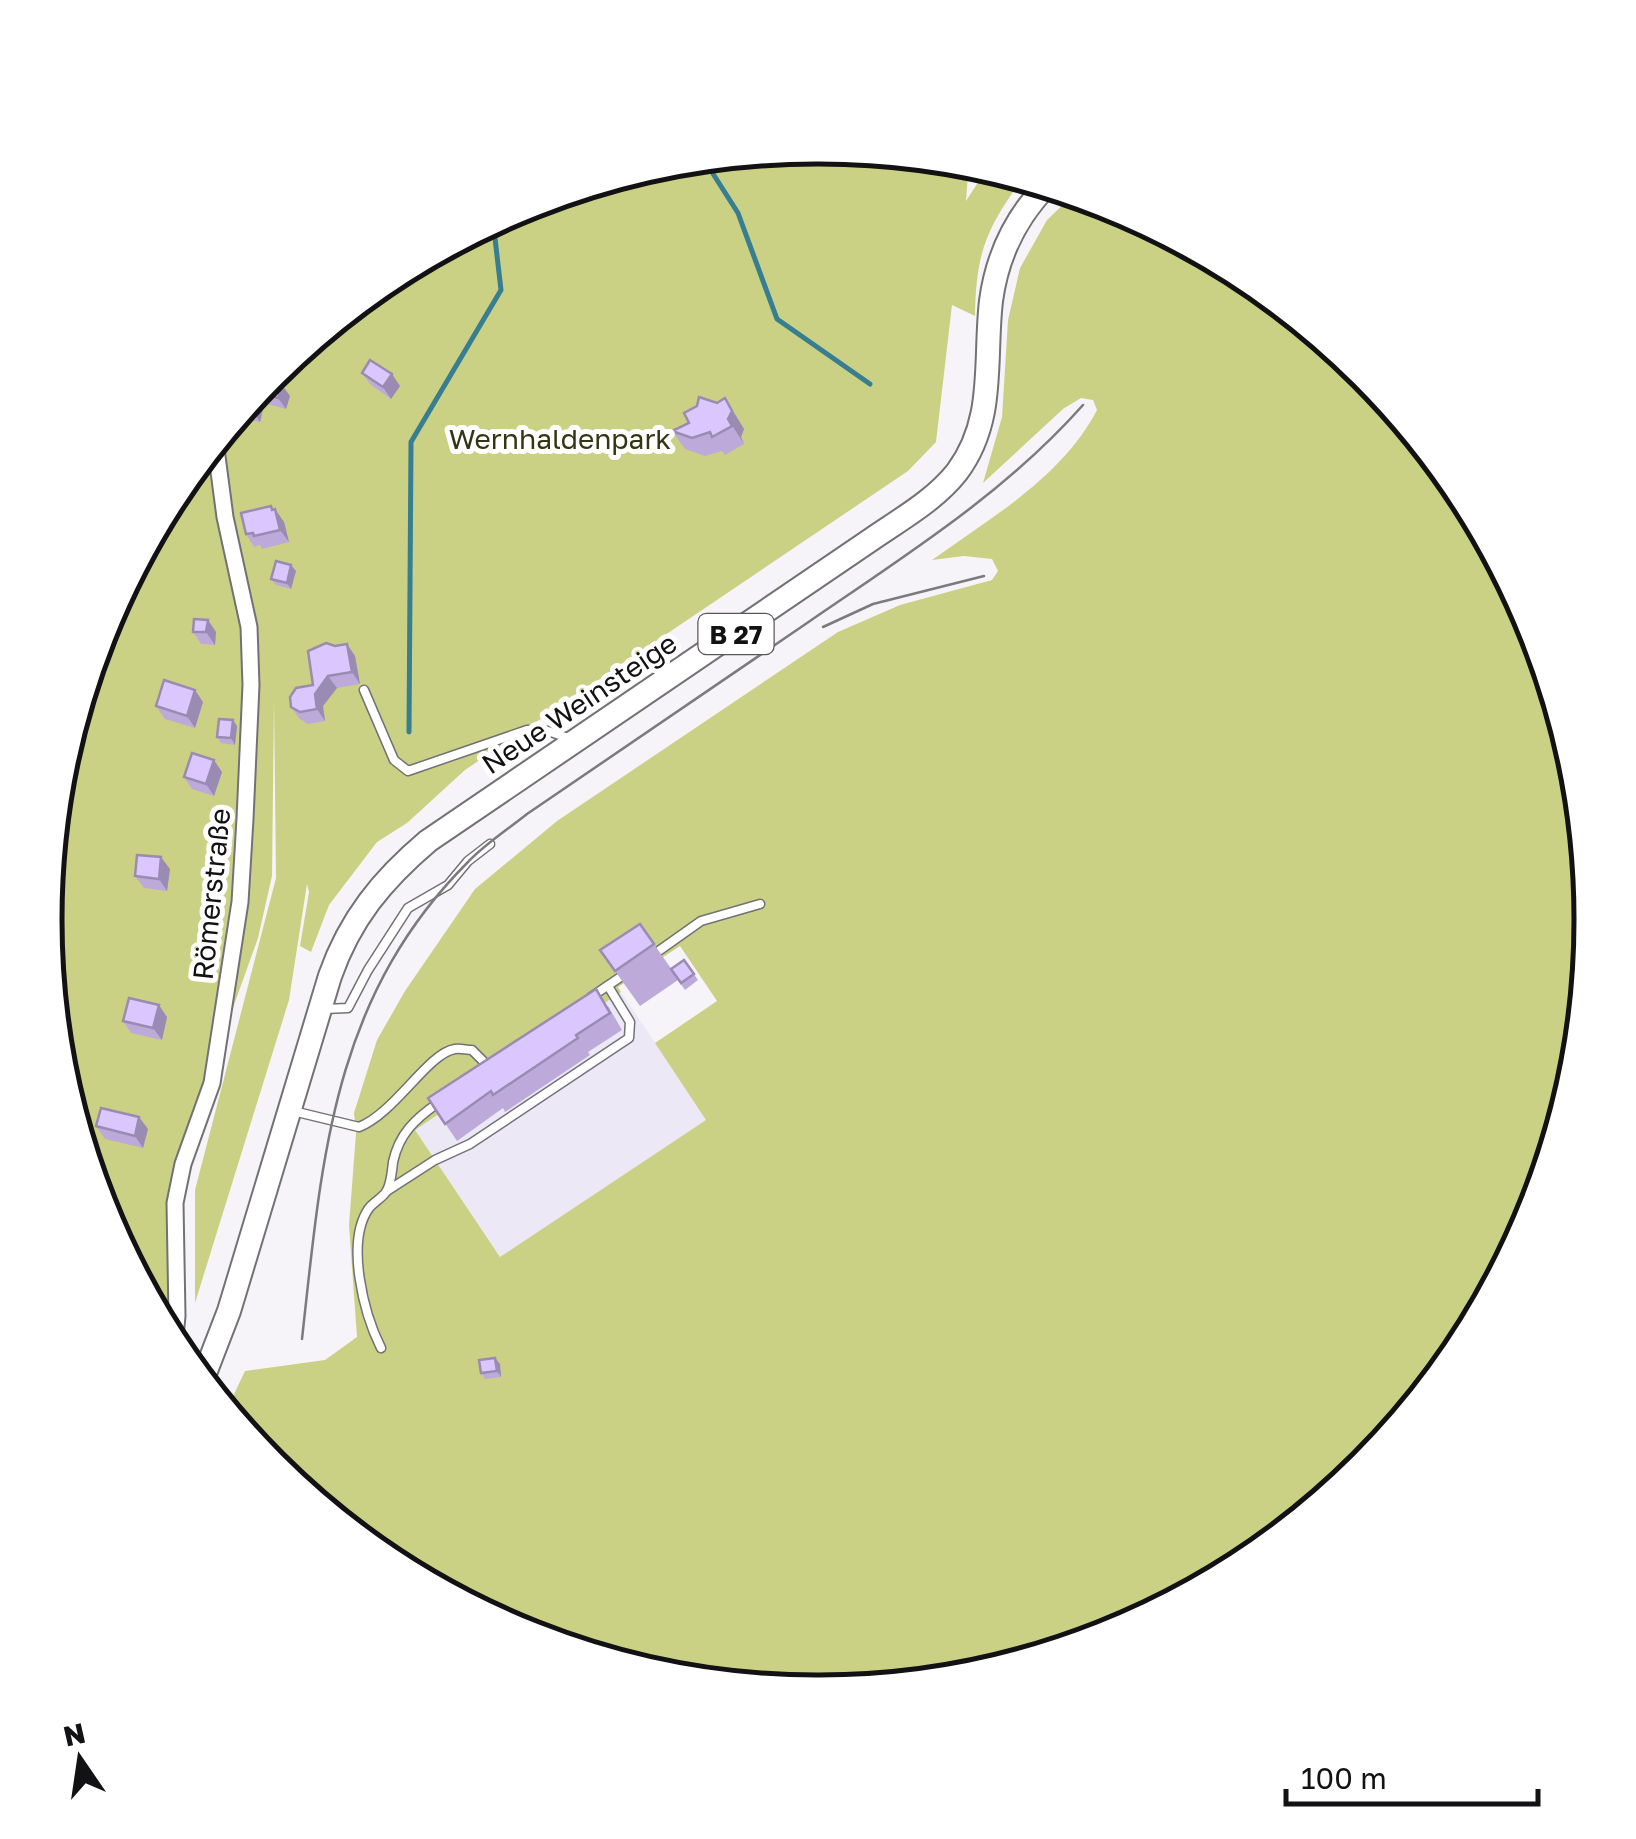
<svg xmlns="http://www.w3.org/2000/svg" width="1636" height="1839" viewBox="0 0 1636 1839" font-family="'Golos Text',sans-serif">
<rect width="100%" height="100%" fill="#f6f4f9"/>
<!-- built -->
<polygon fill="#ece8f5" points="621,992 707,1120 501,1258 415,1130"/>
<!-- green -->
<g fill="#cbd184" fill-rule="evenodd">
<path d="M819,147L974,163L968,174L966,201L988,167L1023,178C986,229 976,252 975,316L952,305L936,442L908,471L465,770L407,823L377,842L329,905L311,952L300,946L309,892L307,884L289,1000L195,1303V1190L276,878L274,702L272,876L258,938L175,1170L170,1338L104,1215L60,1070L45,919L60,768L104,623L176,490L272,373L389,276L523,205L668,161Z"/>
<path d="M1075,193L1114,206L1248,277L1365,373L1461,491L1532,624L1576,769L1591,920L1576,1071L1532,1216L1460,1349L1364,1466L1247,1563L1113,1634L968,1678L817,1692L667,1678L522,1633L388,1562L271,1466L226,1411L245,1371L325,1360L357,1337L349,1225L356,1133L354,1113L377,1040L405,991L475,889L557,821L838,632L900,605L992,580L998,571L992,559L964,556L932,560C992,517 1062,477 1097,410L1093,400L1081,398L1063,409L983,483L1002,417L1008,320L1020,268L1047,220ZM680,946L717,1001L655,1043L706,1120L500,1257L415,1130L621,992L618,987Z"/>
</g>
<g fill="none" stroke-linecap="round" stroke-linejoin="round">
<!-- stream -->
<g stroke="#377e91" stroke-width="5">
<polyline points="703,158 738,213 777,319 870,384"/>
<polyline points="409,732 411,442 501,290 493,221"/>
</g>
<defs>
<g id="lane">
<polyline points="364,690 394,760 408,771 527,730 548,731 571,739"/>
<polyline points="653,955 701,921 760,904"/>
<polyline points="591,997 625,974"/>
<polyline points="324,1009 348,1008 368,970 408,908 448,885 468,861 490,844"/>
<path d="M293,1111L359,1127C395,1113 428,1053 455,1049C461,1048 466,1050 472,1050L489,1067"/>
<polyline points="387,1191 435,1160 470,1144 629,1038 630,1022 608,986"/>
<path d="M381,1348C364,1314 345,1242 369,1208C374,1202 382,1198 386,1192C391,1185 392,1171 393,1162C399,1134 415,1119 438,1103"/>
</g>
<polyline id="street" points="174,1347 177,1316 175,1203 183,1164 212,1083 240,902 245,819 251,685 249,627 225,517 215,441"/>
<path id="primary" d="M202,1381L229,1311L330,976C350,919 382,880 428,841L872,539C901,519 935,500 957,472C996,420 984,361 991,301C997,256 1015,218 1047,185"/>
</defs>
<!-- lane casing -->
<use href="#lane" stroke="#727176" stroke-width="11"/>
<!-- street casing -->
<use href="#street" stroke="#727176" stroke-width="19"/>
<!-- primary casing -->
<use href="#primary" stroke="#727176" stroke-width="26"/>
<!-- lane -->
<use href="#lane" stroke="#fff" stroke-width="8"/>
<!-- street -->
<use href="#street" stroke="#fff" stroke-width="15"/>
<!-- primary -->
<use href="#primary" stroke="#fff" stroke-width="22"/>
<!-- tram -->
<g stroke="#7c7a7e" stroke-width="2.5">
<polyline points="823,627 873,604 984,576"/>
<path d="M302,1339C322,1159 332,998 468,862C485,844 507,830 527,814C621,750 715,685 810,621C906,555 1005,493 1083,405"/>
</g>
</g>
<!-- wall -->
<g fill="#bdaada">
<polygon points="362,373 400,386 391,399 371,385"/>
<polygon points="265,381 290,396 286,409 267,404 264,405 260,422 242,418 239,413"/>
<polygon points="725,398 744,429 741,437 744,444 725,455 722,451 705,456 685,449 672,431 689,423 717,403"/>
<polygon points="274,510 284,522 289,542 262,549 260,545 254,547 246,534"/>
<polygon points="296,571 291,589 276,585 271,579"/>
<polygon points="208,620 216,632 215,645 201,644 193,632"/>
<polygon points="347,644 355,656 360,684 337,688 323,706 325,721 308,724 300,719 291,707 313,685 335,646"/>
<polygon points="203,702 195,728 165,719 156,706"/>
<polygon points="237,726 235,745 221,743 217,737"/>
<polygon points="222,772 214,796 192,789 184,777"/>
<polygon points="170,869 167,891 144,888 135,876"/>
<polygon points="640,924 672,970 684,960 698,980 685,990 678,980 640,1006 600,950"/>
<polygon points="608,1006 622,1030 588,1052 590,1055 505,1112 503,1108 457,1141 428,1098"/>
<polygon points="167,1017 162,1040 131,1033 123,1021"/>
<polygon points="96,1126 148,1129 143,1148 105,1139"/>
<polygon points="495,1358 500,1364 501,1377 485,1379 481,1373"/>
</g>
<!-- shaded-wall -->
<g fill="#9a8bb2">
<polygon points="392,374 400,386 391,399 383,387"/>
<polygon points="282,385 290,396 286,409 278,398"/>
<polygon points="256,394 264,405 260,422 252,411"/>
<polygon points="725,398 744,429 741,437 744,444 728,419"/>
<polygon points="271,506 277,514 275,509 284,522 289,542 280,530"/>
<polygon points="291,565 296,571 291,589 287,583"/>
<polygon points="208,620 216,632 215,645 206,632"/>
<polygon points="347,644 355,656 360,684 352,672"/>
<polygon points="328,676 337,688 323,706 325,721 317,709 315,694"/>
<polygon points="195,690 203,702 195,728 187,716"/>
<polygon points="233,720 237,726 235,745 231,738"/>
<polygon points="214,760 222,772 214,796 206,784"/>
<polygon points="161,857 170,869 167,891 159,879"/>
<polygon points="159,1005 167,1017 162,1040 153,1028"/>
<polygon points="139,1117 148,1129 143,1148 135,1136"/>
<polygon points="495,1358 500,1364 501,1377 497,1371"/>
</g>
<!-- building -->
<g fill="#dcc6fe" stroke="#9a8bb2" stroke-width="2.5">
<polygon points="370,360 392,374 383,387 362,373"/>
<polygon points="265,381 282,385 278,398 260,393 256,394 252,411 242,409"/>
<polygon points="699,397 717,403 725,398 732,411 728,419 732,426 712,437 710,432 692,438 672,431 689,423 684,413 697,406"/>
<polygon points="271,506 272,510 275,509 280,530 254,536 253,533 246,534 241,513"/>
<polygon points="276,561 291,565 287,583 271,579"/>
<polygon points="194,619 208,620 206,632 193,632"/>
<polygon points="326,643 335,646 347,644 352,672 328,676 315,694 317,709 300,712 291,707 290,697 296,688 313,685 308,651"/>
<polygon points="164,680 195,690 187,716 156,706"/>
<polygon points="219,719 233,720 231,738 217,737"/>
<polygon points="192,753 214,760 206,784 184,777"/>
<polygon points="137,855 161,857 159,879 135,876"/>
<polygon points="640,924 654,944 615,971 600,950"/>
<polygon points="684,960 694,974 681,983 671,969"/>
<polygon points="596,989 610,1013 576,1035 578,1038 493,1095 491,1091 445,1124 428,1098"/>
<polygon points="129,998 159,1005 153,1028 123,1021"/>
<polygon points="101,1108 139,1117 135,1136 96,1126"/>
<polygon points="495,1358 497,1371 481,1373 479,1360"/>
</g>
<g text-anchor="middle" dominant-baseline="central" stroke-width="10" stroke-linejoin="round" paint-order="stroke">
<!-- shield labels -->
<rect fill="#fff" stroke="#59585a" stroke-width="2.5" x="698.5" y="614" width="75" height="40" rx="8"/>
<g font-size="25" font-weight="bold" fill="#121113">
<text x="736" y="634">B 27</text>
</g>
<!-- park labels -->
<g font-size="28" fill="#333513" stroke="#fff">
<text x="560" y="438">Wernhaldenpark</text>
</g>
<!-- street labels -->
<g font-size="28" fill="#121113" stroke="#fff">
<text transform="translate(579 703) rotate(-34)">Neue Weinsteige</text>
<text transform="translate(211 894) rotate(-84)">Römerstraße</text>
</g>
</g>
<!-- crop -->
<path d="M0 0H1636V1839H0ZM817 164H819A755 755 0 0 1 1574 919V920A755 755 0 0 1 819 1675H817A755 755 0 0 1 62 920V919A755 755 0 0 1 817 164Z" fill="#fff" fill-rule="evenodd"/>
<path fill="none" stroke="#121113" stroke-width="5" d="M817 164H819A755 755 0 0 1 1574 919V920A755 755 0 0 1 819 1675H817A755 755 0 0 1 62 920V919A755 755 0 0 1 817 164Z"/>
<!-- north arrow -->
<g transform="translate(80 1759) rotate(347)" stroke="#ffffff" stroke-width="8" paint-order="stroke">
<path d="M0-8L18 38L0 25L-18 38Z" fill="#121113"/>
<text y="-15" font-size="28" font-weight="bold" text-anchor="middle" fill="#121113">N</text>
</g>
<!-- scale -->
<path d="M1286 1789v15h252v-15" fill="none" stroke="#121113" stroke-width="5"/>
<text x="1301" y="1789" font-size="30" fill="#121113" stroke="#ffffff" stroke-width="8" paint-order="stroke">100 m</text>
</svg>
